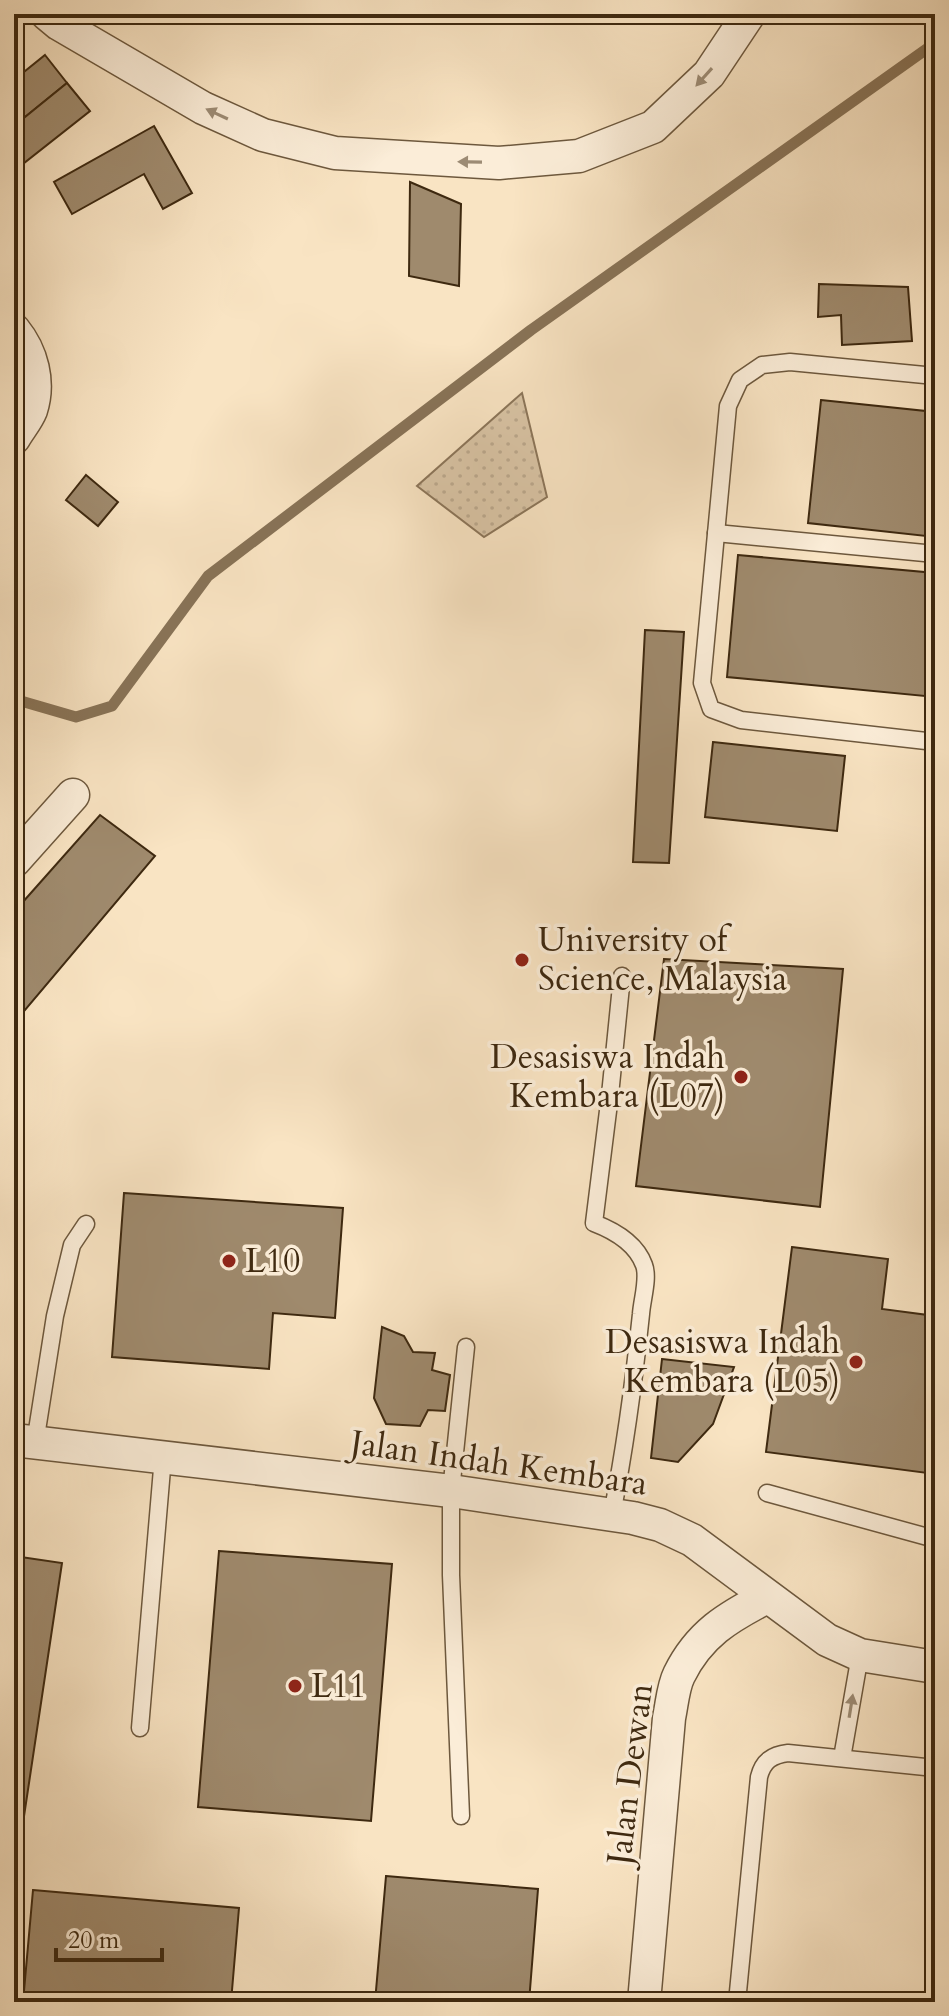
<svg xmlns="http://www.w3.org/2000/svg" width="949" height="2016" viewBox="0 0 949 2016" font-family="Cardo,serif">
<defs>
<pattern id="park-dots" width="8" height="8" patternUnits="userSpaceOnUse" patternTransform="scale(2)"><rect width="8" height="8" fill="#d9c4a5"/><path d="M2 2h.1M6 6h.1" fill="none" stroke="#bba88d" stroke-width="1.8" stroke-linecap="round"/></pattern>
</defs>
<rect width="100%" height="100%" fill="#f9e4c3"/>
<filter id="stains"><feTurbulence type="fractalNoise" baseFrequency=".0025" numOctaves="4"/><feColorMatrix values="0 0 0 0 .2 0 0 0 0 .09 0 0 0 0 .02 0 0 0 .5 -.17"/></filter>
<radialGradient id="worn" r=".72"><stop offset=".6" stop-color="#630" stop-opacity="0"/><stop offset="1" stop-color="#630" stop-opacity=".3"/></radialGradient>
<!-- park -->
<polygon fill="url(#park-dots)" stroke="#8c765a" stroke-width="2" points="522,393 547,497 484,537 417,486"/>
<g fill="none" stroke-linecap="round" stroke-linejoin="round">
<!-- stream -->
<polyline stroke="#887357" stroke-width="11" points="14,699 76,717 112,706 208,576 531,330 935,43"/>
</g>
<!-- building -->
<g fill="#9f8a6d" stroke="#3e2910" stroke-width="2">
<polygon points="45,55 67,83 14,126 14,80"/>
<polygon points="67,83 90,111 19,167 14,161 14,126"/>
<polygon points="154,126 192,193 163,209 144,174 72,214 54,182"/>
<polygon points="410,182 461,204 459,286 409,276"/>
<polygon points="819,284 908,287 912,341 842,345 841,315 818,317"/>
<polygon points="821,400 935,412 935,537 808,523"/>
<polygon points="86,475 118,502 98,526 66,500"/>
<polygon points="738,555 935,573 935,697 727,677"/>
<polygon points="645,630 684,632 669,863 633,862"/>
<polygon points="713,742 845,756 837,831 705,817"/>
<polygon points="100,815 155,856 14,1023 14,912"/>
<polygon points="664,959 843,969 820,1207 636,1186"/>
<polygon points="124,1193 343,1208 335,1318 273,1313 269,1369 112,1357"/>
<polygon points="792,1247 888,1259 882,1309 935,1316 935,1408 927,1473 766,1452"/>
<polygon points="382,1327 404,1336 413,1352 435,1353 432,1370 450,1375 445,1411 428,1410 420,1426 386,1424 374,1398"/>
<polygon points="662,1359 734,1367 713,1424 678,1462 651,1458"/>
<polygon points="219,1551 392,1564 371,1821 198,1807"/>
<polygon points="14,1556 62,1563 23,1823 14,1822"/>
<polygon points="386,1876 538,1889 529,2002 375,2002"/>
<polygon points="33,1890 239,1908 231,2002 23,2002"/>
</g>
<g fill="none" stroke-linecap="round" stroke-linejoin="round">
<defs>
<g id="service">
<polyline points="935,376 790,362 762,365 740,380 728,406 702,683 711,709 741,720 935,742"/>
<polyline points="716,533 935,554"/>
<polyline points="35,1443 55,1316 72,1245 86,1224"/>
<polyline points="767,1493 935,1539"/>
<path d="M612,1514C625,1448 634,1381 641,1314C642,1299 649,1278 644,1265C636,1243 615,1231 594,1223L610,1095L622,976"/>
<polyline points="140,1728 163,1457"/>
<polyline points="842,1758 860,1655"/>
<polyline points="461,1816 451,1575 451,1491 466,1347"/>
<path d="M737,2002L759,1777C763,1761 772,1755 788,1753L935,1768"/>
</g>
<g id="minor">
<polyline points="47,14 59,24 203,108 263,135 335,153 499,163 579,156 653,127 709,74 749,14"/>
<path d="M14,330C32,352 40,382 31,410C27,420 19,429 14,438"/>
<polyline points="14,861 73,795"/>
<polyline points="14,1440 451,1491 633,1518 660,1525 692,1540 827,1640 860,1655 935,1667"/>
<path d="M644,2002L669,1718C672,1704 673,1687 679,1675C699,1634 728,1617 767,1597"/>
</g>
</defs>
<!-- service casing -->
<use href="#service" stroke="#6d583d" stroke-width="19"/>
<!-- minor casing -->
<use href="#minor" stroke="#6d583d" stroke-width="35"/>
<!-- service -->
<use href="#service" stroke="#fbedd8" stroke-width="16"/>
<!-- minor -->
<use href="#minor" stroke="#fbedd8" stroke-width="32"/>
</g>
<!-- one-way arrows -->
<defs><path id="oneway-solid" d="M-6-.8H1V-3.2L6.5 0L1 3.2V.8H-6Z" transform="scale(2)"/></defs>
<g fill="#9c8b74">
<use href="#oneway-solid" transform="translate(704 77) rotate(132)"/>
<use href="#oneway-solid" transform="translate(217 114) rotate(-155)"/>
<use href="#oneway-solid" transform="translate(470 162) rotate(-179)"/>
<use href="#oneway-solid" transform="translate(851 1706) rotate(-81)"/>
</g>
<!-- markers -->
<g fill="#8f2418" stroke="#fbedd8" stroke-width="3">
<circle cx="522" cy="960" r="8"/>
<circle cx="741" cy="1077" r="8"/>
<circle cx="229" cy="1261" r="8"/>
<circle cx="856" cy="1362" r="8"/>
<circle cx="295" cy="1686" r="8"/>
</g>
<g text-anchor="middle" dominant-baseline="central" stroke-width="7" stroke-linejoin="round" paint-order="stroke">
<!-- poi labels -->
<g font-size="34" fill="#3e2910" stroke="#fbedd8" text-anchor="start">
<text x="538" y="940">University of<tspan x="538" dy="39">Science, Malaysia</tspan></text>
<text x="725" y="1057" text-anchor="end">Desasiswa Indah<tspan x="725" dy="39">Kembara (L07)</tspan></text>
<text x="245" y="1261">L10</text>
<text x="840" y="1342" text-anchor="end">Desasiswa Indah<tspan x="840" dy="39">Kembara (L05)</tspan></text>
<text x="311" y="1686">L11</text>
</g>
<!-- street labels -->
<g font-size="34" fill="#3e2910" stroke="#fbedd8">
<text transform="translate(499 1463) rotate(8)">Jalan Indah Kembara</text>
<text transform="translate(630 1774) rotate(-83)">Jalan Dewan</text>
</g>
</g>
<!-- margin -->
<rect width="949" height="2016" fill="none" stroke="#f9e4c3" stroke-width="48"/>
<rect x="16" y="16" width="917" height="1984" fill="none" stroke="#3e2910" stroke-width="4"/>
<rect x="24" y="24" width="901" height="1968" fill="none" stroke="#3e2910" stroke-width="2"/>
<!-- scale -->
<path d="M56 1948v12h106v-12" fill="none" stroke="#3e2910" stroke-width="4"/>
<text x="68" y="1948" font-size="24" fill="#3e2910" stroke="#fbedd8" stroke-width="6" paint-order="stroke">20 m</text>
<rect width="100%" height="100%" filter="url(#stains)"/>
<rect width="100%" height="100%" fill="url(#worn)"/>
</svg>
